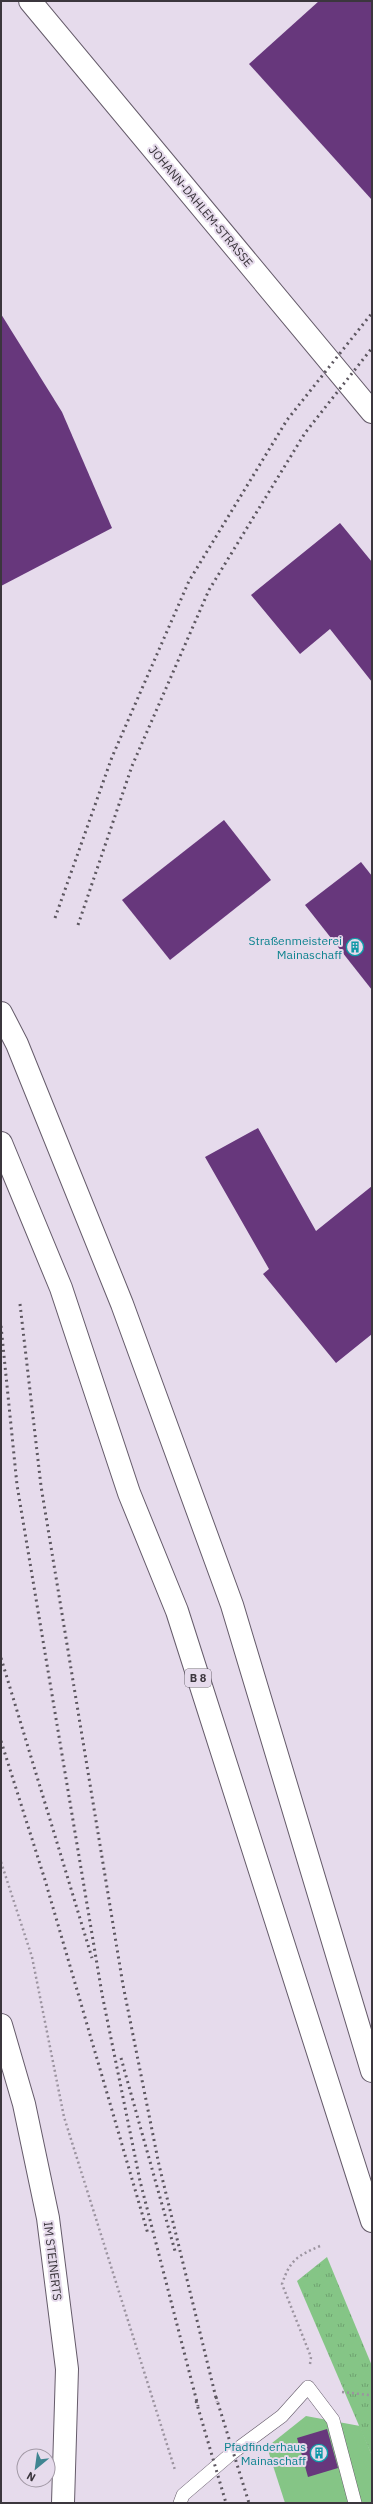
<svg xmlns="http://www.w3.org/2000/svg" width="373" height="2504" viewBox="0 0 373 2504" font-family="'IBM Plex Sans',sans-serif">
<defs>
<pattern id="grass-tufts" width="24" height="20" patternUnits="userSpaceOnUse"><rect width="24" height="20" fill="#85c586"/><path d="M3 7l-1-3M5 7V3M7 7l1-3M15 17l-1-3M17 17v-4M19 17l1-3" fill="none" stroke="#6ea16f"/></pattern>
</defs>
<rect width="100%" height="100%" fill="#e6dbec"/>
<!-- grass -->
<polygon fill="url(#grass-tufts)" points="327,2257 372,2366 372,2456 297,2281"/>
<!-- garden -->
<polygon fill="#85c586" points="306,2416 360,2426 372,2456 372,2503 285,2503 267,2447"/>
<!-- building -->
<g fill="#67377c">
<polygon points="319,1 372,1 372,200 249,64"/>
<polygon points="1,314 62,412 112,528 1,586"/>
<polygon points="340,523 372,562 372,682 330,629 300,654 251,595"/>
<polygon points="224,820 271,880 170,960 122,900"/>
<polygon points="361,862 372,876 372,990 305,905"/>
<polygon points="258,1128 316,1231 372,1186 372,1334 336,1363 263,1274 269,1269 205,1157"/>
<polygon points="327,2429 338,2468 308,2477 297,2438"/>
</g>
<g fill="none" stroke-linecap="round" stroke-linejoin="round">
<defs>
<polyline id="service" points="180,2503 183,2495 232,2453 282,2416 308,2387 333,2420 355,2503"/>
<polyline id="minor" points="1,2025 24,2104 48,2218 67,2369 63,2503"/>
<polyline id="tertiary" points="30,1 372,412"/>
<g id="trunk">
<polyline points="1,1013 17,1044 122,1304 232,1605 372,2071"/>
<polyline points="1,1143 61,1288 129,1493 177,1611 372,2221"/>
</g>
</defs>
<!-- service casing -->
<use href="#service" stroke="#655b6a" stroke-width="14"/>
<!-- minor casing -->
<use href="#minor" stroke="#655b6a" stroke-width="24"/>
<!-- tertiary casing -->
<use href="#tertiary" stroke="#655b6a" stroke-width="24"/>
<!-- trunk casing -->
<use href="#trunk" stroke="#655b6a" stroke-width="24"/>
<!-- path -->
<g stroke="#9c94a0" stroke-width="2.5" stroke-dasharray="2 3" stroke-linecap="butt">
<polyline points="1,1862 32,1957 64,2117 175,2470"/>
<path d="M310,2364L311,2357L282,2284C290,2260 297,2256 320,2246"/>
<polyline points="342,2392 369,2395 372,2397"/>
</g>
<!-- service -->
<use href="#service" stroke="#fff" stroke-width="13"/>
<!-- minor -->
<use href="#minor" stroke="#fff" stroke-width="22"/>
<!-- tertiary -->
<use href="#tertiary" stroke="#fff" stroke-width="22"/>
<!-- trunk -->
<use href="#trunk" stroke="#fff" stroke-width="22"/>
<!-- rail -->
<g stroke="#5d5760" stroke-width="3" stroke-dasharray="2 4" stroke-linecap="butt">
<polyline points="55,918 112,757 189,581 287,420 372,313"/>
<polyline points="78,925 132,766 209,590 305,433 372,348"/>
<polyline points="20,1304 41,1486 123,1985 159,2165 217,2402"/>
<polyline points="1,1326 17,1485 102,1994 140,2181 198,2406"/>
<polyline points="1,1658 92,1958"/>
<polyline points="1,1741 45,1880 148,2234"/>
<polyline points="121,2058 175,2251"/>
<polyline points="216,2397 249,2503"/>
<polyline points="196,2401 226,2503"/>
</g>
</g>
<!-- icons -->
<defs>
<symbol id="building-ring" viewBox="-11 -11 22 22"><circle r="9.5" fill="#e6dbec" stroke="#0f9aa8" stroke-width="1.5"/><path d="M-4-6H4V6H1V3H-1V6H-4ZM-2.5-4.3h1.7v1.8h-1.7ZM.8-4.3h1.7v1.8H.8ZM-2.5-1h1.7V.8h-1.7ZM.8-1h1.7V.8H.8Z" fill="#0f9aa8"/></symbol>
</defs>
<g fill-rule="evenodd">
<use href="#building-ring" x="345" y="937" width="20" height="20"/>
<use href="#building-ring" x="309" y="2443" width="20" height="20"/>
</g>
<g text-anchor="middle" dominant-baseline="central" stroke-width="4" stroke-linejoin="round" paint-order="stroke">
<!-- shield labels -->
<rect fill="#e6dbec" stroke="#6e6872" stroke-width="1" x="185" y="1669" width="26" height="18" rx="3"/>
<g font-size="11" font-weight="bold" fill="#3b363d">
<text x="198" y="1678">B 8</text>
</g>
<!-- street labels -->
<g font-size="12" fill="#3b363d" stroke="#e6dbec">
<text transform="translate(201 206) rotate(50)">JOHANN-DAHLEM-STRASSE</text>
<text transform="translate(53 2261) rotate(83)">IM STEINERTS</text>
</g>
<!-- culture labels -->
<g font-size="12" fill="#0d838f" stroke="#e6dbec" text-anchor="end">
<text x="342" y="940">Straßenmeisterei<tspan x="342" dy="14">Mainaschaff</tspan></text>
<text x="306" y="2446">Pfadfinderhaus<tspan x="306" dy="14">Mainaschaff</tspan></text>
</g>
</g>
<!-- border -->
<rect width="373" height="2504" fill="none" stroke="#3b363d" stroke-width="4"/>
<!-- north arrow -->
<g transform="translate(36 2468) rotate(209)"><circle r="19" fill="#e6dbec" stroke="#a299a6"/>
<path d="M0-3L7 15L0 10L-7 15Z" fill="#408592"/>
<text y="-6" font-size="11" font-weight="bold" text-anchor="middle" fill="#3b363d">N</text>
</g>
</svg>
